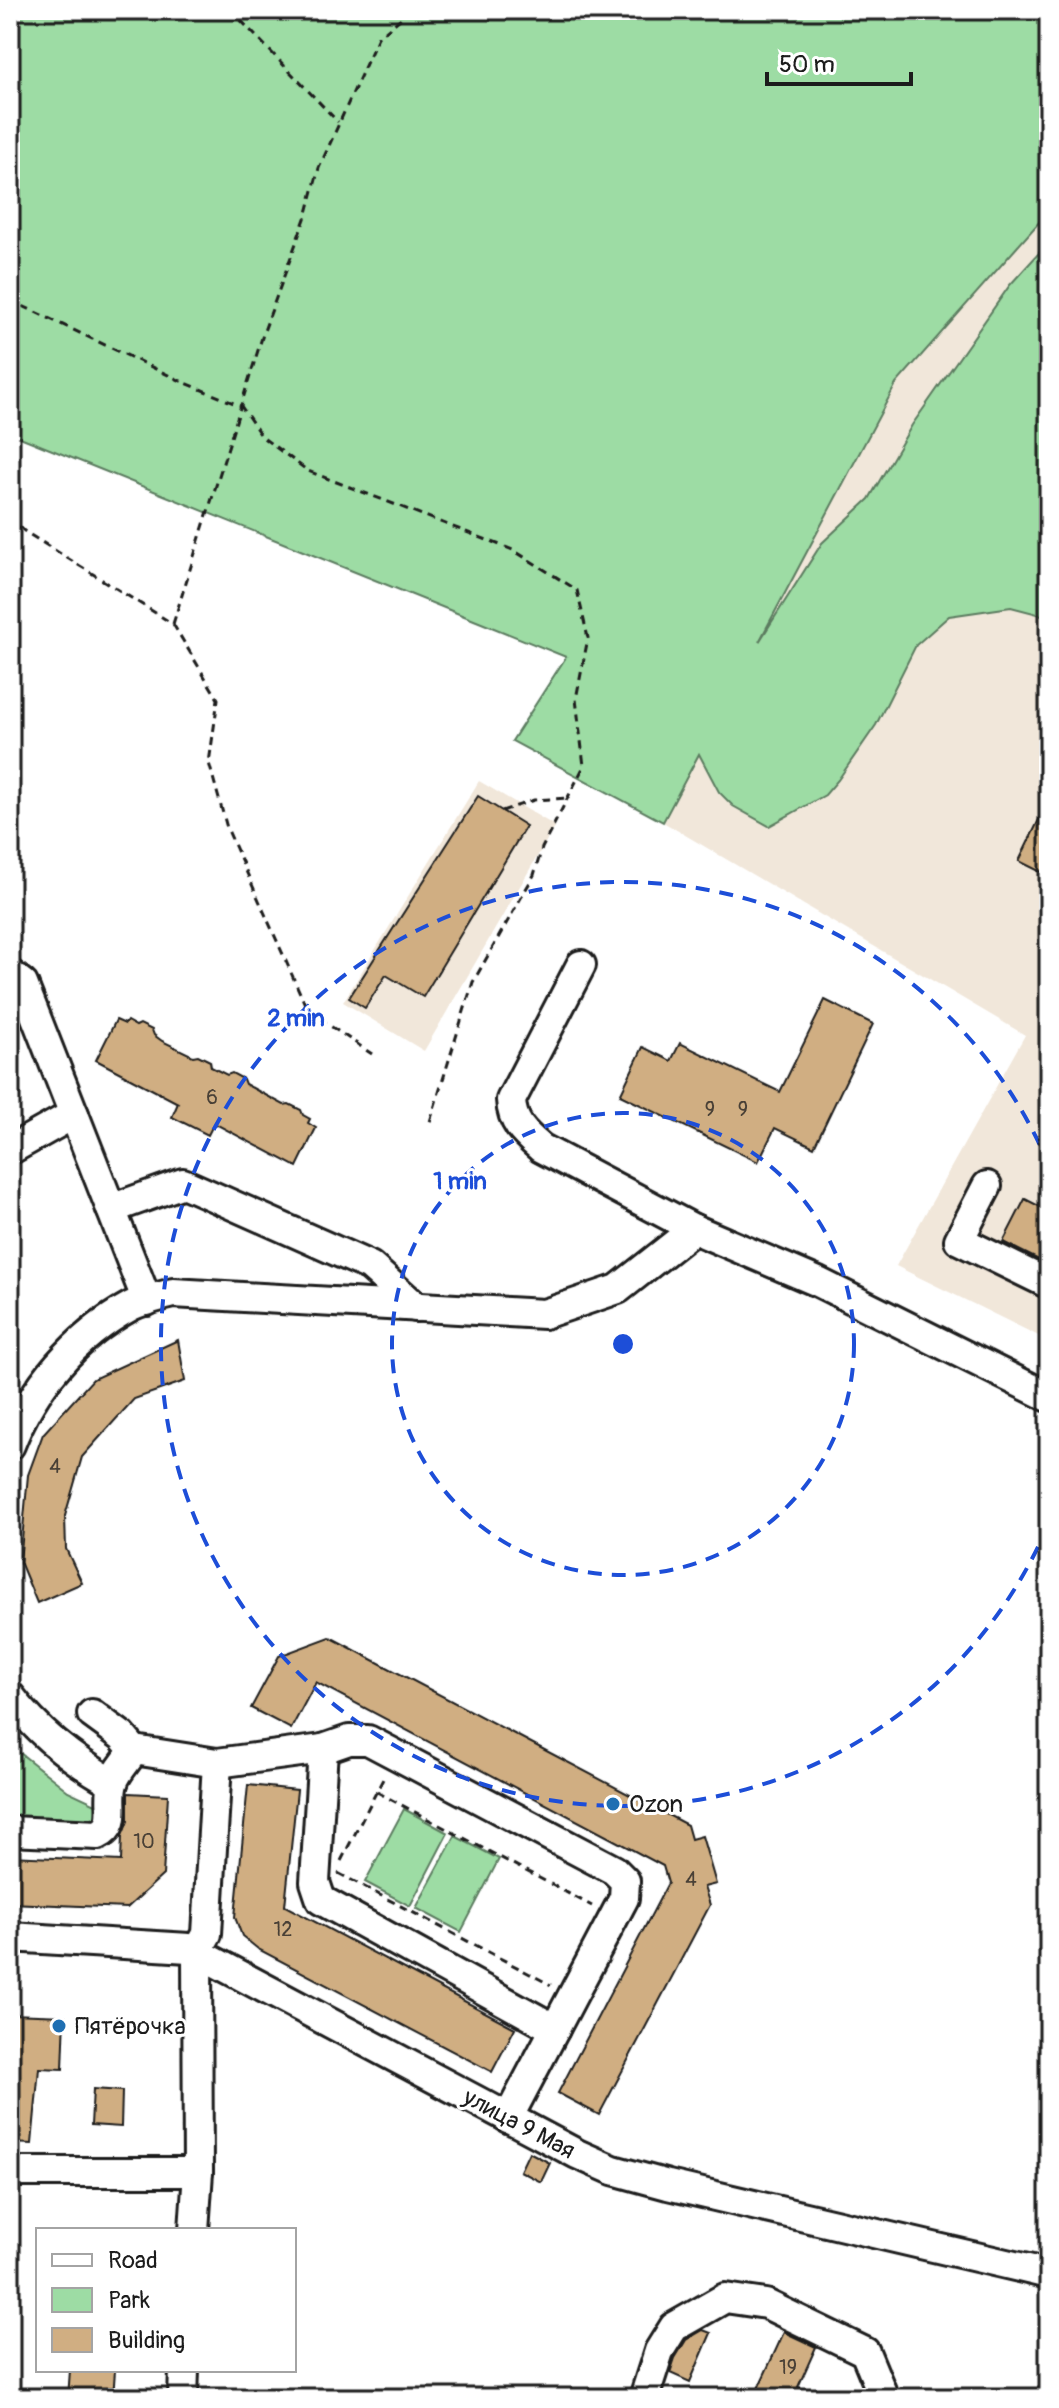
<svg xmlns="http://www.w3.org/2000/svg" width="1059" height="2408" viewBox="0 0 1059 2408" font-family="Pangolin,sans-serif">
<rect width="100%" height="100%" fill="#fff"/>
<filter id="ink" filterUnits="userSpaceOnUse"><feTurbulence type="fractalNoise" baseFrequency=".0125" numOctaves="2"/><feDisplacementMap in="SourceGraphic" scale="16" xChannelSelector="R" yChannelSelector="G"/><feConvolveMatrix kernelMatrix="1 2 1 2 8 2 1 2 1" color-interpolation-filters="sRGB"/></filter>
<g filter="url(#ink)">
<!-- built -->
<g fill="#f1e7da">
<polygon points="1049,211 1049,1341 896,1266 1025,1035 663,822 896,384"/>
<polygon points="479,781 555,826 424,1051 343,1002"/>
</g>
<!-- green -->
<g fill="#9ddca4" stroke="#5c7c60" stroke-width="2">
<polygon points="10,10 1049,10 1049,211 896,384 759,642 822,543 869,499 912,425 1010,285 1049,242 1049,617 1011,607 949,616 916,645 876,725 838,780 825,795 769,826 733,806 719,792 699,754 663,822 512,741 566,657 10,433"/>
<polygon points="10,1745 68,1791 98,1805 100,1809 97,1820 93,1823 10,1819"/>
<polygon points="404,1809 448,1833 410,1906 365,1882"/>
<polygon points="455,1836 499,1859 461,1932 416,1908"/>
</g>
<!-- building -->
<g fill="#d0ae82" stroke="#1c1c1c" stroke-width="2">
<polygon points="478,796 526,826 423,997 386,975 365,1008 349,998"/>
<polygon points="1049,799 1049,876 1019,861"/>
<polygon points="825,1000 873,1024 814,1147 775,1128 758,1162 620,1095 643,1047 671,1061 680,1043 780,1092"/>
<polygon points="116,1020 125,1024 127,1021 136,1026 140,1024 152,1030 154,1035 162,1041 193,1056 198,1055 210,1061 211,1067 227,1075 232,1073 243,1079 245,1084 284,1105 289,1104 301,1110 303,1115 310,1119 308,1123 316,1128 297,1167 214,1123 208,1135 172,1117 178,1103 96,1060"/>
<polygon points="1025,1199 1049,1211 1049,1265 1003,1242"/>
<polygon points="178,1340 185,1381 134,1399 82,1457 65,1516 66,1549 82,1583 37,1603 20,1562 28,1475 43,1434 93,1379"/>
<polygon points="330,1637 687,1825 691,1839 702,1836 716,1884 704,1887 710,1905 599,2115 558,2093 668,1883 663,1866 316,1682 291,1729 251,1708 279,1656"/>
<polygon points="248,1785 297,1790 285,1906 515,2028 492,2072 258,1949 242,1936 235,1917"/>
<polygon points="128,1793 168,1795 163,1875 127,1908 10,1903 10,1856 121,1861 122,1836 128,1821"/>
<polygon points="10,2014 65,2016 63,2069 39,2068 32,2144 10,2143"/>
<polygon points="93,2089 122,2091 121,2127 91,2125"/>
<polygon points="529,2152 550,2163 541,2182 520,2171"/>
<polygon points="703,2330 711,2333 690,2382 670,2373 675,2358 686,2340"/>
<polygon points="784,2332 816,2347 798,2387 822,2398 767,2398 756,2393"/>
<polygon points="70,2370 115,2370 113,2398 68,2398"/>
</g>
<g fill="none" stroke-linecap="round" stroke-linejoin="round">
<defs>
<g id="minor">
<path d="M581,965L511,1100C512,1123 524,1133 541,1148L694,1229L818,1282L1049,1397"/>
<polyline points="10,974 23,984 147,1301"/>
<polyline points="10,1150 74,1114"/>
<polyline points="987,1186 959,1240 1049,1284"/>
<polyline points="111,1209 183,1183 370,1266 416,1307"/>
<path d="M10,1445C32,1387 76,1336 131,1306C143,1300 159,1297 173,1293L544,1314L618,1289L694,1229"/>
<path d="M10,1696C38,1733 72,1760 113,1783"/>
<polyline points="92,1714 122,1736 134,1750"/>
<polyline points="323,1749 349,1740 368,1740 614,1870 625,1881 624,1898 508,2118"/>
<path d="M10,1831L98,1835C120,1825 107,1802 113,1783C116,1772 128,1760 134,1750L217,1763"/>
<polyline points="10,1937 189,1948 577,2154 613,2170 668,2185 1049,2274"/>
<polyline points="10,2172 198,2172"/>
<polyline points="194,2230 198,2172 197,1952 207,1934 217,1763 323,1749 315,1882 321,1900 555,2029"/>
<polyline points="183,2398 184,2370"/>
<polyline points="644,2398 659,2351 674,2327 725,2298 766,2304 865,2352 884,2398"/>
</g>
</defs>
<!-- minor casing -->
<use href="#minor" stroke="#1c1c1c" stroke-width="34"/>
<!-- path -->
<g stroke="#1c1c1c" stroke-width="3" stroke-dasharray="8 6" stroke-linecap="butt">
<polyline points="231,10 338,122"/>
<polyline points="10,300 181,381 241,406 262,437 308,471 513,550 577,590 588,638 576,699 584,766 542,848 534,875 473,982 429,1125"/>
<polyline points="10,516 24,531 173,624 218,699 209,763 227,828 308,1011 372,1054"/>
<polyline points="173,624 264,331 307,213 319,168 378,37 411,10"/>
<polyline points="502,811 534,800 568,798"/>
<polyline points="377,1792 592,1906"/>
<polyline points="341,1861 385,1775"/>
<polyline points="338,1873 551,1985"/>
</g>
<!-- minor -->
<use href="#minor" stroke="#fff" stroke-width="28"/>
</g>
</g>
<!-- distance rings -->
<g fill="none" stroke="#1d4ed8" stroke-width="4" stroke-dasharray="14 10">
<circle cx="623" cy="1344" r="231"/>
<path d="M1048 1525A462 462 0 1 1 1048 1163"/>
</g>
<!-- markers -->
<g fill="#1f6fb2" stroke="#fff" stroke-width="3">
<circle cx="613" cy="1804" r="8"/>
<circle cx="59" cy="2026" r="8"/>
</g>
<g text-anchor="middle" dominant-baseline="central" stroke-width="6" stroke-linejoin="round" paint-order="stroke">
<!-- number labels -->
<g font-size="20" fill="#494036">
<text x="212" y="1097">6</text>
<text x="710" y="1109">9</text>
<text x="743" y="1109">9</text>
<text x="55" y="1466">4</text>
<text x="144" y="1841">10</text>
<text x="691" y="1879">4</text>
<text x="283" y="1929">12</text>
<text x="788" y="2367">19</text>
</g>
<!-- poi labels -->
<g font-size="24" fill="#1c1c1c" stroke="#fff" text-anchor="start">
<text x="629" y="1804">Ozon</text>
<text x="75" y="2026">Пятёрочка</text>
</g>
<!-- street labels -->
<g font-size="24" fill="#1c1c1c" stroke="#fff">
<text transform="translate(519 2124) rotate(28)">улица 9 Мая</text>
</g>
</g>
<circle cx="623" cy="1344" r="12" fill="#1d4ed8" stroke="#fff" stroke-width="4"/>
<g font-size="24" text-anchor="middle" font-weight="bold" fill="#1d4ed8" stroke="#fff" stroke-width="6" stroke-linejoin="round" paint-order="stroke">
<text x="296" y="1026">2 min</text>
<text x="460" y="1189">1 min</text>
</g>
<!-- margin -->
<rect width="1059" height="2408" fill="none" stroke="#fff" stroke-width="40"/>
<rect x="20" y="20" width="1019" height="2368" fill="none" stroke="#1c1c1c" stroke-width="3" filter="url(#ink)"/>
<!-- legend -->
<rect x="36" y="2228" width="260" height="144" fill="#ffffff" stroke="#a4a4a4" stroke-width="2"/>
<rect x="52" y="2254" width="40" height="12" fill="#ffffff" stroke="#a4a4a4" stroke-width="2"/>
<text x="108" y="2268" font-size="24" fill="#1c1c1c">Road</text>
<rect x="52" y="2288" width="40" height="24" fill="#9ddca4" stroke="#a4a4a4" stroke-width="2"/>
<text x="108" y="2308" font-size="24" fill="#1c1c1c">Park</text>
<rect x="52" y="2328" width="40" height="24" fill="#d0ae82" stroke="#a4a4a4" stroke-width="2"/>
<text x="108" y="2348" font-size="24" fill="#1c1c1c">Building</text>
<!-- scale -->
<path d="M767 72v12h144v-12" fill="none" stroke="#1c1c1c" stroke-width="4"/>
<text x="779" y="72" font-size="24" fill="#1c1c1c" stroke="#ffffff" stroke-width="6" paint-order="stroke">50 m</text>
</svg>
